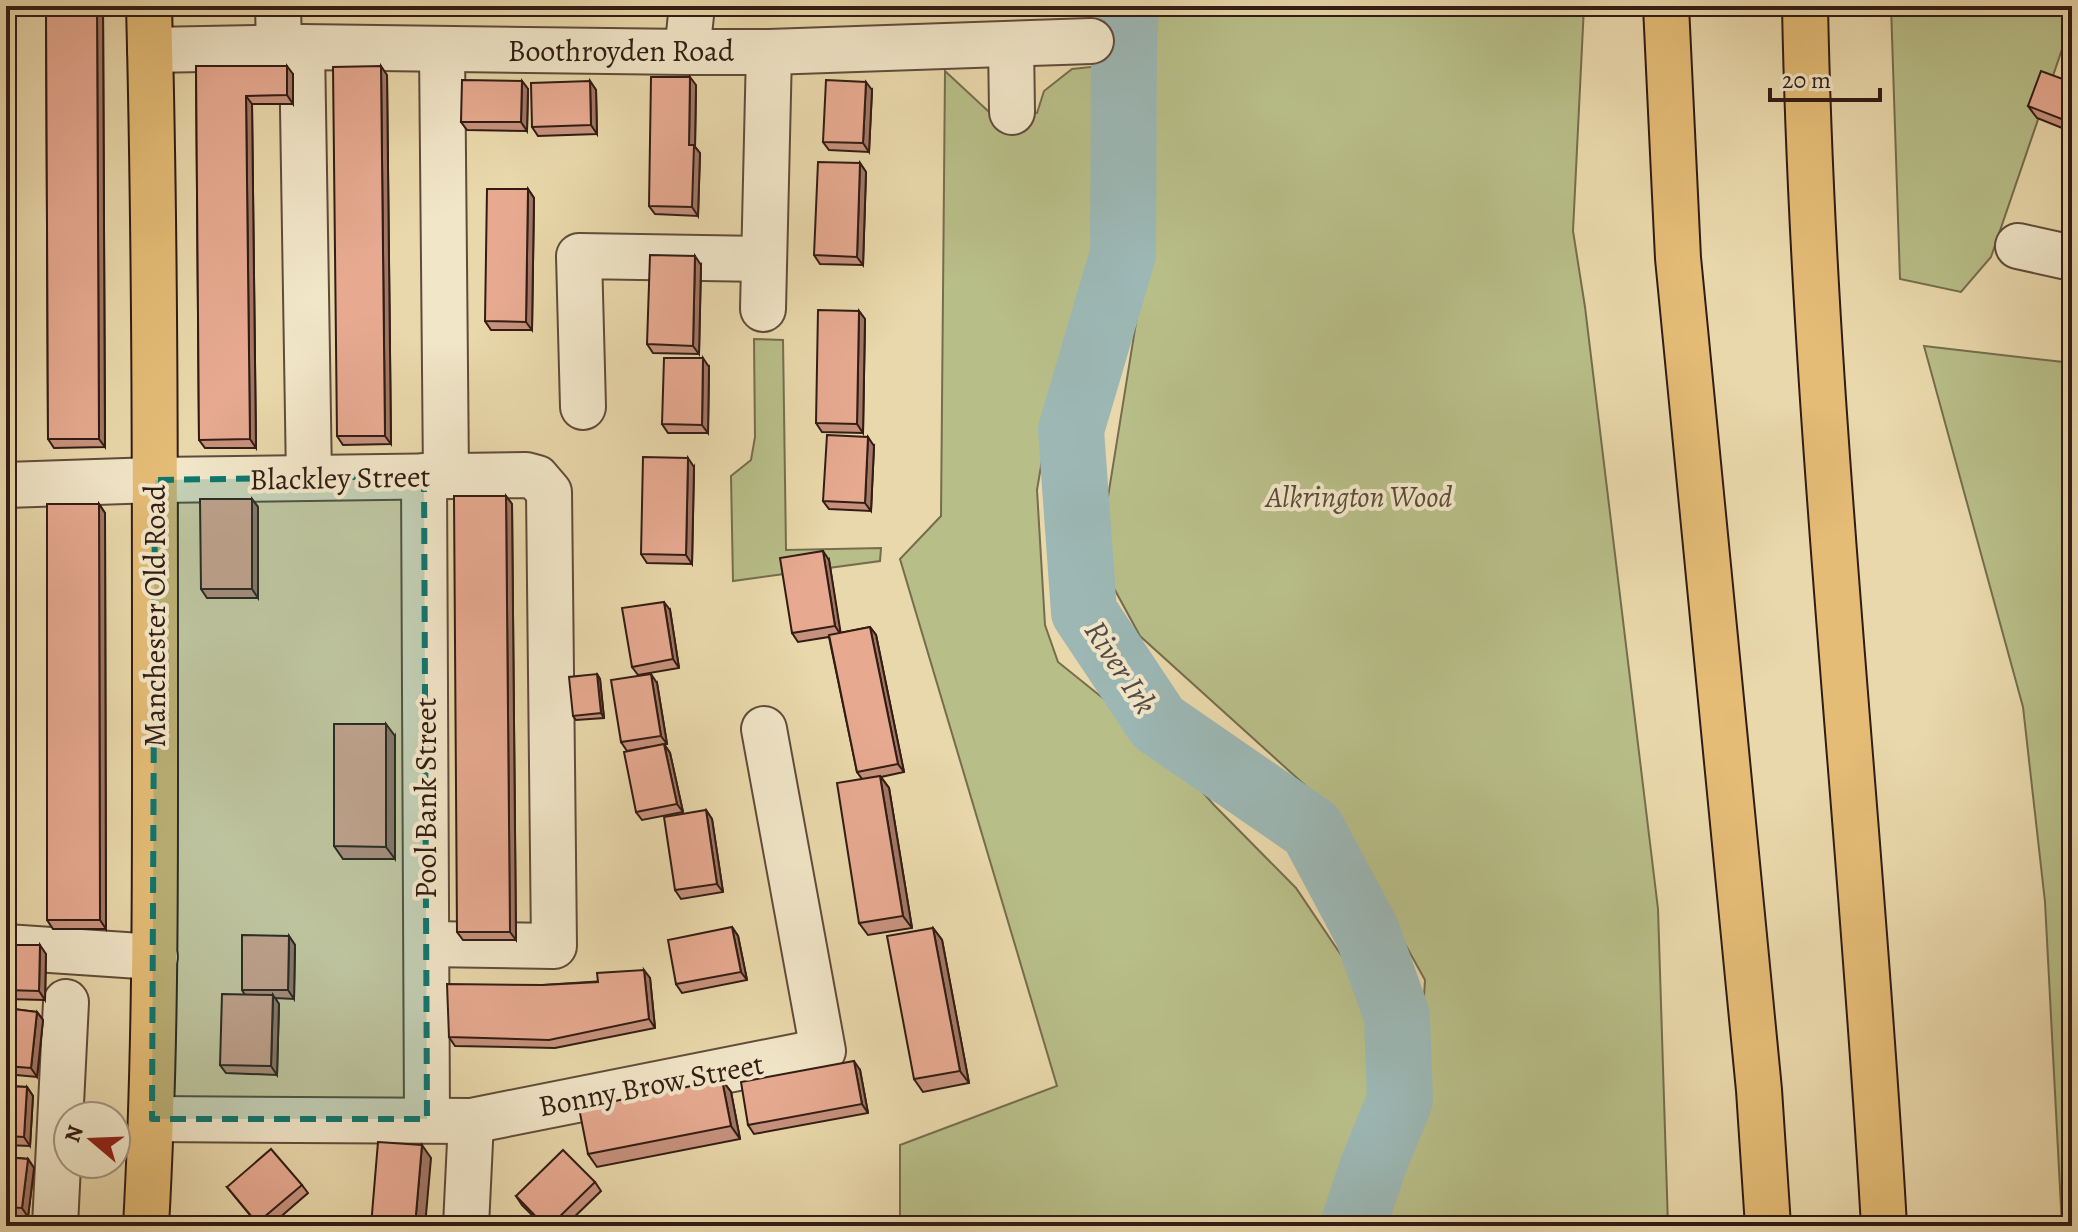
<svg xmlns="http://www.w3.org/2000/svg" width="2078" height="1232" viewBox="0 0 2078 1232" font-family="Alegreya,serif">
<rect width="100%" height="100%" fill="#e9d8ab"/>
<filter id="stains"><feTurbulence type="fractalNoise" baseFrequency=".0025" numOctaves="4"/><feColorMatrix values="0 0 0 0 .2 0 0 0 0 .09 0 0 0 0 .02 0 0 0 .5 -.17"/></filter>
<radialGradient id="worn" r=".72"><stop offset=".6" stop-color="#630" stop-opacity="0"/><stop offset="1" stop-color="#630" stop-opacity=".3"/></radialGradient>
<!-- green -->
<g fill="#b8be88" stroke="#756d4e" stroke-width="2">
<polygon points="1152,6 1584,6 1573,231 1585,307 1658,909 1668,1226 1382,1226 1416,1123 1425,980 1329,807 1140,636 1098,559 1153,217"/>
<polygon points="1891,6 2072,6 2072,20 1991,257 1961,292 1900,279"/>
<polygon points="1100,66 1104,201 1076,345 1047,430 1037,490 1045,625 1058,662 1160,744 1214,805 1296,888 1374,1004 1381,1033 1384,1059 1380,1096 1362,1153 1329,1226 900,1226 900,1145 1057,1086 900,559 941,516 945,71 988,111 1037,113 1044,91 1072,69"/>
<polygon points="754,339 783,340 786,550 881,548 880,561 733,581 731,476 751,460 755,437"/>
<polygon points="1924,346 2072,363 2072,1226 2062,1226 2045,902 2023,707"/>
</g>
<g fill="none" stroke-linecap="round" stroke-linejoin="round">
<!-- river -->
<polyline stroke="#9cb7b4" stroke-width="66" points="1126,6 1124,42 1123,254 1071,430 1084,612 1158,723 1312,829 1367,932 1397,1016 1400,1100 1373,1166 1353,1226"/>
<defs>
<g id="minor">
<polyline points="278,6 279,47"/>
<polyline points="1011,44 1012,112"/>
<polyline points="302,47 309,478"/>
<polyline points="442,49 446,476"/>
<polyline points="150,50 302,47 687,52 769,52 1091,41"/>
<polyline points="687,52 692,6"/>
<polyline points="2018,246 2072,258"/>
<polyline points="763,309 769,52"/>
<polyline points="583,407 579,256 764,259"/>
<polyline points="424,476 427,1119"/>
<polyline points="6,485 155,480 526,475 537,478 549,492 554,946 427,944"/>
<polyline points="6,947 155,957"/>
<polyline points="152,1119 471,1121 823,1051 764,729"/>
<polyline points="55,1226 66,1002"/>
<polyline points="466,1226 471,1121"/>
</g>
<path id="major" d="M146,1226C156,1048 155,871 155,693C155,464 155,235 149,6"/>
<g id="highway">
<polyline points="1666,6 1678,258 1759,1090 1768,1226"/>
<path d="M1805,6C1813,414 1861,819 1884,1226"/>
</g>
</defs>
<!-- minor casing -->
<use href="#minor" stroke="#604b3a" stroke-width="48"/>
<!-- major casing -->
<use href="#major" stroke="#321c14" stroke-width="48"/>
<!-- highway casing -->
<use href="#highway" stroke="#321c14" stroke-width="48"/>
<!-- minor -->
<use href="#minor" stroke="#f1e6c8" stroke-width="44"/>
<!-- major -->
<use href="#major" stroke="#e4bc76" stroke-width="44"/>
<!-- highway -->
<use href="#highway" stroke="#e4bc76" stroke-width="44"/>
</g>
<!-- wall -->
<g fill="#c7927d" stroke="#321c14" stroke-width="2">
<polygon points="46,6 103,6 105,447 54,448 48,439"/>
<polygon points="196,66 293,74 293,104 252,104 256,448 205,448 199,440"/>
<polygon points="2072,70 2072,132 2037,118 2028,106 2068,81"/>
<polygon points="387,75 391,444 343,445 337,436"/>
<polygon points="522,81 528,89 527,131 467,130 461,122"/>
<polygon points="590,81 596,90 597,134 538,136 532,127"/>
<polygon points="696,85 695,147 700,153 698,216 655,214 649,206"/>
<polygon points="872,90 869,152 829,150 823,142"/>
<polygon points="860,163 866,172 863,265 820,264 814,255"/>
<polygon points="528,189 534,198 532,330 491,330 485,321"/>
<polygon points="701,265 699,354 653,353 647,344"/>
<polygon points="859,311 865,319 863,433 822,432 816,423"/>
<polygon points="709,367 708,433 668,433 662,424"/>
<polygon points="874,446 871,511 829,509 823,501"/>
<polygon points="694,467 692,564 647,563 641,554"/>
<polygon points="506,496 512,504 516,940 463,940 457,932"/>
<polygon points="252,499 258,507 258,598 207,598 201,589"/>
<polygon points="99,504 105,513 106,929 53,929 47,920"/>
<polygon points="829,560 840,633 870,627 876,635 904,772 881,777 889,788 912,928 868,935 859,923 862,779 857,772 829,637 798,642 792,633"/>
<polygon points="670,610 679,668 638,675 632,667"/>
<polygon points="597,674 600,679 604,718 576,720 573,716"/>
<polygon points="657,683 667,744 664,744 670,753 683,812 642,820 636,812 649,747 627,751 621,742"/>
<polygon points="395,736 395,859 343,859 334,846"/>
<polygon points="706,810 712,819 723,892 681,899 675,890"/>
<polygon points="732,927 738,936 747,980 682,993 676,984"/>
<polygon points="933,928 942,940 969,1083 923,1092 914,1079"/>
<polygon points="289,936 295,945 294,999 275,998 279,1004 277,1075 226,1073 220,1065 245,995 242,990"/>
<polygon points="6,945 46,954 45,1000 6,999"/>
<polygon points="650,978 655,1028 555,1048 455,1046 449,1037 543,985"/>
<polygon points="6,1008 37,1012 43,1020 37,1077 6,1074"/>
<polygon points="860,1070 868,1113 754,1134 748,1125"/>
<polygon points="722,1080 731,1092 740,1139 597,1167 588,1154"/>
<polygon points="6,1086 27,1087 33,1096 30,1146 6,1145"/>
<polygon points="6,1157 28,1159 34,1168 28,1217 6,1215"/>
<polygon points="595,1182 601,1191 565,1226 543,1226 522,1205 516,1196"/>
<polygon points="302,1185 308,1193 270,1226 259,1226 227,1187"/>
</g>
<!-- shaded-wall -->
<g fill="#a27766" stroke="#321c14" stroke-width="2">
<polygon points="97,6 103,6 105,447 99,439"/>
<polygon points="287,66 293,74 293,104 287,95"/>
<polygon points="381,66 387,75 391,444 385,436"/>
<polygon points="690,77 696,85 695,147 700,153 698,216 692,207 689,145"/>
<polygon points="522,81 528,89 527,131 521,122"/>
<polygon points="590,81 596,90 597,134 591,125"/>
<polygon points="866,82 872,90 869,152 863,143"/>
<polygon points="246,96 252,104 256,448 250,439"/>
<polygon points="860,163 866,172 863,265 857,257"/>
<polygon points="528,189 534,198 532,330 526,322"/>
<polygon points="695,256 701,265 699,354 693,346"/>
<polygon points="859,311 865,319 863,433 857,424"/>
<polygon points="703,358 709,367 708,433 702,425"/>
<polygon points="868,437 874,446 871,511 865,503"/>
<polygon points="688,458 694,467 692,564 686,555"/>
<polygon points="506,496 512,504 516,940 510,932"/>
<polygon points="252,499 258,507 258,598 252,589"/>
<polygon points="99,504 105,513 106,929 100,920"/>
<polygon points="823,551 829,560 841,635 835,626"/>
<polygon points="664,602 670,610 679,668 673,659"/>
<polygon points="870,627 876,635 904,772 898,764"/>
<polygon points="597,674 600,679 604,718 601,713"/>
<polygon points="651,674 657,683 667,744 661,736"/>
<polygon points="386,724 395,736 395,859 386,847"/>
<polygon points="664,744 670,753 683,812 677,804"/>
<polygon points="880,776 889,788 912,928 903,916"/>
<polygon points="706,810 712,819 723,892 717,884"/>
<polygon points="732,927 738,936 747,980 741,972"/>
<polygon points="933,928 942,940 969,1083 960,1071"/>
<polygon points="289,936 295,945 294,999 288,990"/>
<polygon points="40,945 46,954 45,1000 39,991"/>
<polygon points="644,970 650,978 655,1028 649,1019"/>
<polygon points="273,995 279,1004 277,1075 271,1066"/>
<polygon points="37,1012 43,1020 37,1077 31,1068"/>
<polygon points="854,1061 860,1070 868,1113 862,1104"/>
<polygon points="722,1080 731,1092 740,1139 731,1126"/>
<polygon points="27,1087 33,1096 30,1146 24,1137"/>
<polygon points="422,1145 431,1158 425,1226 415,1226"/>
<polygon points="28,1159 34,1168 28,1217 22,1208"/>
</g>
<!-- building -->
<g fill="#e7aa91" stroke="#321c14" stroke-width="2">
<polygon points="46,6 97,6 99,439 48,439"/>
<polygon points="196,66 287,66 287,95 246,96 250,439 199,440"/>
<polygon points="381,66 385,436 337,436 333,67"/>
<polygon points="2072,70 2072,123 2028,106 2041,71 2068,81"/>
<polygon points="651,77 690,77 689,145 694,145 692,207 649,206"/>
<polygon points="462,80 522,81 521,122 461,122"/>
<polygon points="826,80 866,82 863,143 823,142"/>
<polygon points="590,81 591,125 532,127 531,83"/>
<polygon points="818,162 860,163 857,257 814,255"/>
<polygon points="487,189 528,189 526,322 485,321"/>
<polygon points="650,255 695,256 693,346 647,344"/>
<polygon points="818,310 859,311 857,424 816,423"/>
<polygon points="664,358 703,358 702,425 662,424"/>
<polygon points="827,435 868,437 865,503 823,501"/>
<polygon points="643,457 688,458 686,555 641,554"/>
<polygon points="454,496 506,496 510,932 457,932"/>
<polygon points="200,499 252,499 252,589 201,589"/>
<polygon points="47,504 99,504 100,920 47,920"/>
<polygon points="823,551 835,626 792,633 780,558"/>
<polygon points="664,602 673,659 632,667 622,608"/>
<polygon points="870,627 898,764 857,772 829,635"/>
<polygon points="597,674 601,713 573,716 569,677"/>
<polygon points="651,674 661,736 621,742 611,680"/>
<polygon points="334,724 386,724 386,847 334,846"/>
<polygon points="664,744 677,804 636,812 624,752"/>
<polygon points="880,776 903,916 859,923 837,783"/>
<polygon points="706,810 717,884 675,890 664,817"/>
<polygon points="732,927 741,972 676,984 668,940"/>
<polygon points="933,928 960,1071 914,1079 887,936"/>
<polygon points="242,935 289,936 288,990 242,990"/>
<polygon points="6,945 40,945 39,991 6,990"/>
<polygon points="644,970 649,1019 549,1040 449,1037 447,984 543,985 598,982 597,973"/>
<polygon points="222,994 273,995 271,1066 220,1065"/>
<polygon points="6,1008 37,1012 31,1068 6,1066"/>
<polygon points="854,1061 862,1104 748,1125 741,1082"/>
<polygon points="722,1080 731,1126 588,1154 579,1108"/>
<polygon points="6,1086 27,1087 24,1137 6,1136"/>
<polygon points="378,1142 422,1145 415,1226 371,1226"/>
<polygon points="271,1149 302,1185 257,1223 227,1187"/>
<polygon points="563,1150 595,1182 550,1226 545,1226 516,1196"/>
<polygon points="6,1157 28,1159 22,1208 6,1207"/>
</g>
<!-- marked area -->
<path fill="#0f766e" fill-opacity="0.2" stroke="#0f766e" stroke-width="6" stroke-dasharray="16 10" stroke-linejoin="round" d="M424,476L427,1119H152L155,480Z"/>
<g text-anchor="middle" dominant-baseline="central" stroke-width="8" stroke-linejoin="round" paint-order="stroke">
<!-- street labels -->
<g font-size="30" fill="#321c14" stroke="#f1e6c8">
<text x="621" y="51">Boothroyden Road</text>
<text transform="translate(340 478) rotate(-1)">Blackley Street</text>
<text transform="translate(155 616) rotate(-90)">Manchester Old Road</text>
<text transform="translate(426 798) rotate(-90)">Pool Bank Street</text>
<text transform="translate(651 1085) rotate(-11)">Bonny Brow Street</text>
</g>
<!-- park labels -->
<g font-size="30" font-style="italic" fill="#5a4d37" stroke="#f1e6c8">
<text x="1359" y="497">Alkrington Wood</text>
</g>
<!-- water labels -->
<g font-size="32" font-style="italic" fill="#524a44" stroke="#f1e6c8">
<text transform="translate(1121 667) rotate(57)">River Irk</text>
</g>
</g>
<!-- margin -->
<rect width="2078" height="1232" fill="none" stroke="#e9d8ab" stroke-width="32"/>
<rect x="8" y="8" width="2062" height="1216" fill="none" stroke="#321c14" stroke-width="4"/>
<rect x="16" y="16" width="2046" height="1200" fill="none" stroke="#321c14" stroke-width="2"/>
<!-- north arrow -->
<g transform="translate(92 1140) rotate(289)"><circle r="38" fill="#f1e6c8" stroke="#a59580" stroke-width="2"/>
<path d="M0-6L14 30L0 20L-14 30Z" fill="#8f2418"/>
<text y="-12" font-size="22" font-weight="bold" text-anchor="middle" fill="#321c14">N</text>
</g>
<!-- scale -->
<path d="M1770 88v12h110v-12" fill="none" stroke="#321c14" stroke-width="4"/>
<text x="1782" y="88" font-size="24" fill="#321c14" stroke="#f1e6c8" stroke-width="6" paint-order="stroke">20 m</text>
<rect width="100%" height="100%" filter="url(#stains)"/>
<rect width="100%" height="100%" fill="url(#worn)"/>
</svg>
